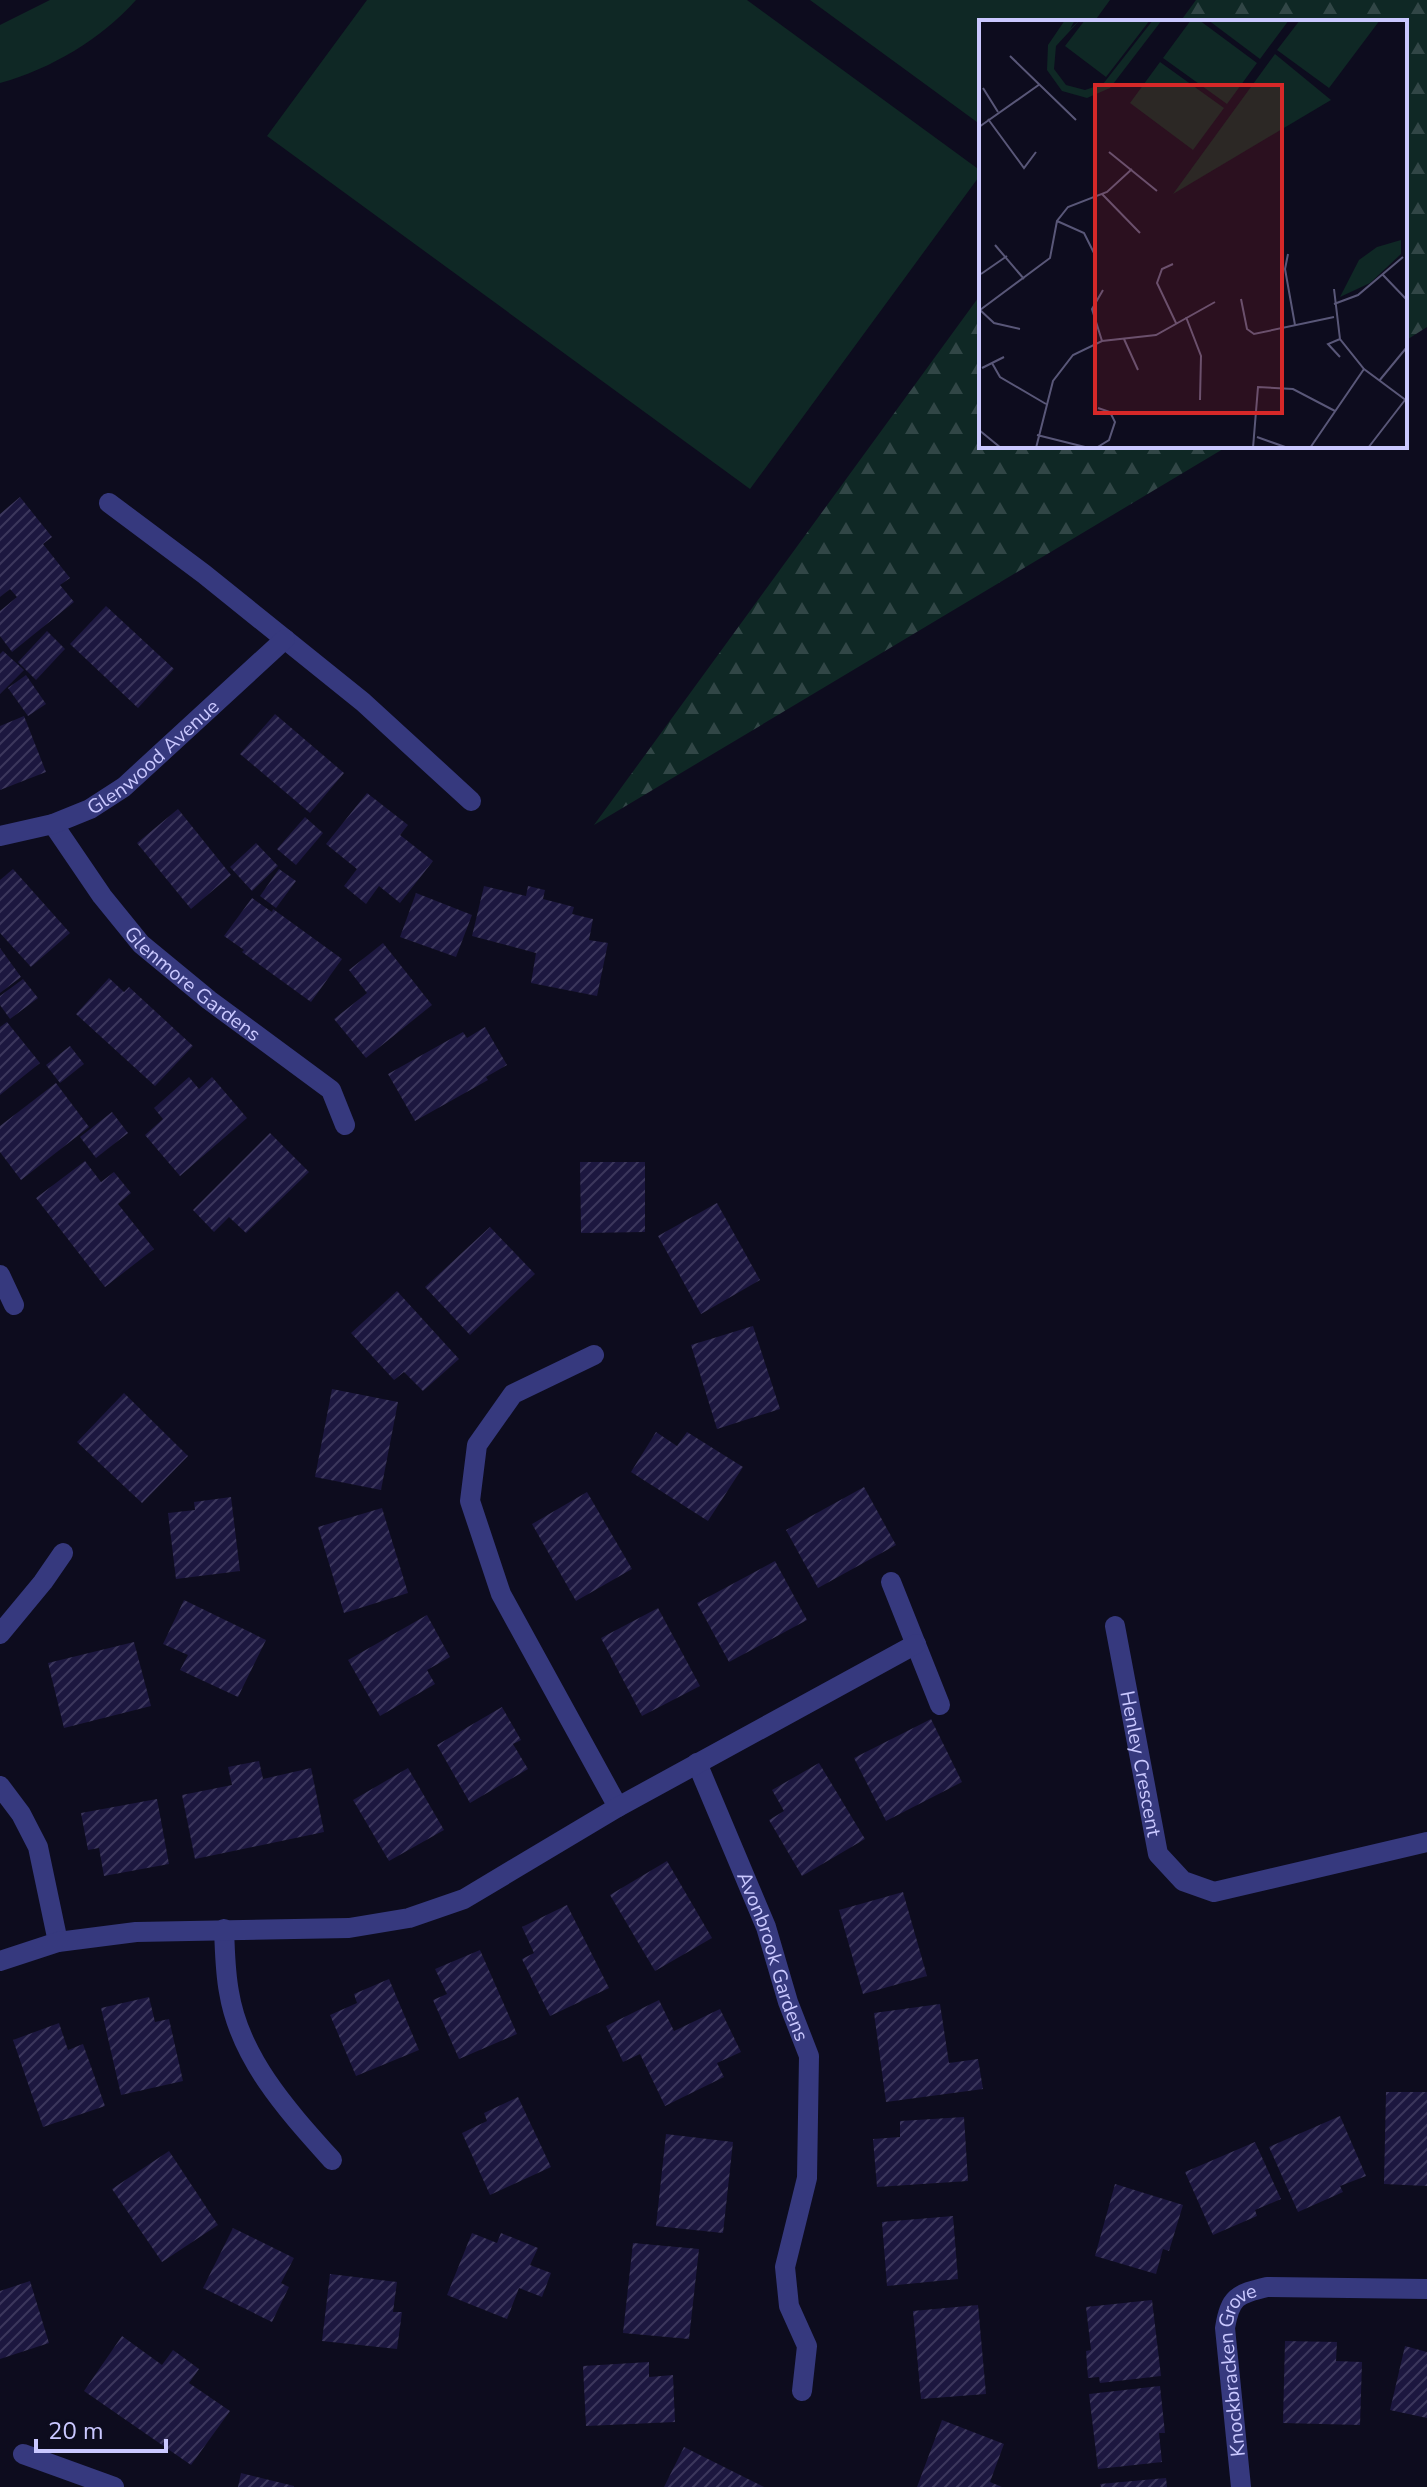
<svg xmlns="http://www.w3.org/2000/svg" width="1427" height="2487" viewBox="0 0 1427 2487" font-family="'Nunito Sans',sans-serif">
<defs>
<pattern id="forest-firs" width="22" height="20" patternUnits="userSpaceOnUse" patternTransform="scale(2)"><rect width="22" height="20" fill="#0f2825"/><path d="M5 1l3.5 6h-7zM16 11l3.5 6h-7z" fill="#314646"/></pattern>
<pattern id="building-hatch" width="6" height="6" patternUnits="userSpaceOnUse" patternTransform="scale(2)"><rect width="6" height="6" fill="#1c173f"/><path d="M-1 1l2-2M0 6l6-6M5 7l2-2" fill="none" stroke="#3c375c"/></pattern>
</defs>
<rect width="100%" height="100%" fill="#0d0c1e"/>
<!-- forest -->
<g fill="url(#forest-firs)">
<polygon points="1196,0 1427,0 1427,327 1405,341 1405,22 1180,22"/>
<polygon points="981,294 981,446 1228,446 594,825"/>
</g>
<!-- pitch -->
<g fill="#0f2825">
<path d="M50,0H136C101,39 51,69 0,83V25Z"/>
<polygon points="367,0 747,0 981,171 981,174 750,489 267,136"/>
<polygon points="810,0 1110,0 1094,22 981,22 981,125"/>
</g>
<!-- building -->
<g fill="url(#building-hatch)">
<polygon points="20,497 52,537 43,544 70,578 60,585 74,602 12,652 0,636 0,611 17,597 10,589 0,597 0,514"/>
<polygon points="106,606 174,669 138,708 70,644"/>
<polygon points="47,631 65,649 36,680 18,662"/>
<polygon points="3,651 24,670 0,694 0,654"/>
<polygon points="26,675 46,704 28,716 8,688"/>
<polygon points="275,714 344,773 310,813 240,754"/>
<polygon points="24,716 46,772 0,790 0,726"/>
<polygon points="367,793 408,825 400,835 433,861 400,903 379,886 366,904 344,886 357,869 326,844"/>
<polygon points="178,809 231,875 191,909 137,843"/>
<polygon points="305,817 323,833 296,865 277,849"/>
<polygon points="256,843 278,866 252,891 230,867"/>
<polygon points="13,869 70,933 31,967 0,933 0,880"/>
<polygon points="279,869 296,881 276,908 260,896"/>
<polygon points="484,886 526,896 528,886 545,890 543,899 574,907 572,914 593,919 589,940 608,943 597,996 531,983 536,953 472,936"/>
<polygon points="416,893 472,915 456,957 400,937"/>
<polygon points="252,898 272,912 273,909 342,959 311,1002 242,952 244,950 224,936"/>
<polygon points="383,943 432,1005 366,1058 334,1019 367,993 349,970"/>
<polygon points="0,948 21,977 0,993"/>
<polygon points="109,978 124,992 129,987 193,1046 155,1086 76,1014"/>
<polygon points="23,979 38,998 10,1019 0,1005 0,996"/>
<polygon points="7,1022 40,1063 0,1095 0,1027"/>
<polygon points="485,1027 507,1065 486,1077 488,1080 415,1121 388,1074 463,1032 467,1038"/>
<polygon points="70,1046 84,1064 60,1083 46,1065"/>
<polygon points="189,1077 199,1089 212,1077 247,1118 180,1176 145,1135 163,1119 154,1108"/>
<polygon points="56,1083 89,1127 21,1180 0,1152 0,1126"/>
<polygon points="112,1112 128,1133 96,1158 80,1137"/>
<polygon points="270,1133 309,1172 246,1233 229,1217 214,1232 193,1210"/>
<polygon points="85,1161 101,1182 114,1172 131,1193 118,1204 154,1249 105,1287 36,1198"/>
<polygon points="580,1162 645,1162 645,1232 581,1233"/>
<polygon points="717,1203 760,1280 701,1314 658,1236"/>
<polygon points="490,1227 535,1274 470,1335 425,1287"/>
<polygon points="397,1291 459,1359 423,1391 404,1372 394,1380 351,1333"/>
<polygon points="753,1326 780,1409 717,1429 691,1345"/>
<polygon points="332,1389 398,1402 381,1490 315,1477"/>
<polygon points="124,1393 188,1456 142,1503 77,1442"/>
<polygon points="656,1432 677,1446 687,1432 743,1467 708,1521 631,1472"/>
<polygon points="864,1487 896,1545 818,1588 786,1530"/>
<polygon points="587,1492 632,1569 576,1601 532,1524"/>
<polygon points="231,1497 240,1571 176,1579 168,1513 195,1510 194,1502"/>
<polygon points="382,1508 408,1593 344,1613 318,1527"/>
<polygon points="775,1561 807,1620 729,1662 697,1603"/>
<polygon points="184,1600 266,1640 238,1697 180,1670 188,1655 163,1644"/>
<polygon points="658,1608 700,1686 642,1716 601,1638"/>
<polygon points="427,1615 450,1657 427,1670 435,1684 380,1716 348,1660"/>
<polygon points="134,1642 151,1706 64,1728 48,1663"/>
<polygon points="502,1707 521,1740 513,1744 528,1769 470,1803 437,1745"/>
<polygon points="931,1719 962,1782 886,1821 854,1758"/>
<polygon points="259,1761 263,1779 311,1768 324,1832 195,1859 182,1795 232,1785 228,1767"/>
<polygon points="819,1763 865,1839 802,1876 769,1820 784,1811 772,1790"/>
<polygon points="408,1768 444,1830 389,1861 353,1800"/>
<polygon points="157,1799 169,1864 104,1876 99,1848 88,1850 81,1813"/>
<polygon points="667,1861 712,1938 655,1971 610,1895"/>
<polygon points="903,1892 927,1976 863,1994 839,1910"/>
<polygon points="567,1905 609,1988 550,2016 522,1959 534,1953 522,1927"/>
<polygon points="480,1950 517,2034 459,2059 433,2000 447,1994 435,1969"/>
<polygon points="389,1979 419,2050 356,2076 330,2015 357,2003 354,1994"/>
<polygon points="149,1997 155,2022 169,2019 183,2081 121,2095 101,2008"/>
<polygon points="659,2000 674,2031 720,2009 741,2052 717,2063 724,2077 665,2106 640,2054 623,2062 606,2026"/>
<polygon points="940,2004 949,2063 978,2059 983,2089 886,2102 874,2013"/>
<polygon points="59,2023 68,2050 83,2044 105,2106 43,2127 13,2040"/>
<polygon points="1386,2092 1427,2092 1427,2186 1384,2184"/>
<polygon points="518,2097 551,2167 490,2195 462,2133 487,2121 484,2113"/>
<polygon points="1340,2116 1366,2176 1340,2186 1343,2192 1298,2212 1269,2147"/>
<polygon points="964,2117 968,2181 877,2187 873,2139 900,2137 900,2121"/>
<polygon points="666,2134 733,2142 723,2233 656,2226"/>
<polygon points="1255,2142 1281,2199 1255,2210 1257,2216 1213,2235 1185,2172"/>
<polygon points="169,2151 218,2225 162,2262 112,2189"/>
<polygon points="1115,2184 1183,2205 1169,2251 1163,2249 1156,2274 1095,2256"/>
<polygon points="953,2216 958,2279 887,2286 882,2222"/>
<polygon points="233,2228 294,2258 281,2283 289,2287 272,2322 203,2288"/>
<polygon points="472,2233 497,2243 501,2233 538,2248 530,2265 551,2273 542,2297 519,2288 507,2319 447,2295"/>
<polygon points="633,2243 699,2249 689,2339 623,2333"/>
<polygon points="330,2274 397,2282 393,2312 402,2312 397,2349 322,2341"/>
<polygon points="30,2281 49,2343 0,2359 0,2291"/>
<polygon points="1152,2300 1161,2376 1100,2383 1099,2377 1088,2378 1086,2351 1091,2350 1086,2307"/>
<polygon points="978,2305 986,2394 921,2399 913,2311"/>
<polygon points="122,2336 162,2365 173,2350 199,2369 189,2383 230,2411 191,2465 84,2391"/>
<polygon points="1285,2341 1337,2342 1336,2361 1362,2362 1360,2425 1283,2423"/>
<polygon points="1405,2346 1427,2352 1427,2418 1390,2410"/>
<polygon points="649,2362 649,2377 673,2375 675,2422 586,2426 583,2366"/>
<polygon points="1160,2386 1165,2433 1159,2433 1162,2462 1098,2469 1089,2394"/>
<polygon points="942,2420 1004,2444 990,2482 1002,2487 917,2487"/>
<polygon points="684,2447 764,2487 664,2487"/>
<polygon points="241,2473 294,2486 294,2487 238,2487"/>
<polygon points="1166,2478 1167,2487 1101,2487 1100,2484"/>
</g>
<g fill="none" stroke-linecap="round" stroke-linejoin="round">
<!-- minor -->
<g stroke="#36397e" stroke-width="20">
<polyline points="109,503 204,574 363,702 471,801"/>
<path id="s1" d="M53,824L102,896L141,944L209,1000L331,1090L345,1125"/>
<path id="s2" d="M0,836L53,824L90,809L124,787L285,639"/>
<polyline points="0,1275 14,1305"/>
<polyline points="594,1355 513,1394 477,1445 470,1501 501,1594 618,1807"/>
<polyline points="891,1582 940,1705"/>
<path id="s3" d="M1115,1626L1158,1854L1183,1881L1214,1892L1427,1842"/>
<polyline points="0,1634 43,1582 63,1553"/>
<path id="s4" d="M697,1763L766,1927L788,2002L809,2056L807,2178L785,2267L789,2306L807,2346L802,2391"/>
<polyline points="0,1786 21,1814 38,1847 58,1942"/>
<path d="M224,1929C225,1950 225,1971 229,1992C240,2059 288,2111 332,2160"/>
<polyline points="0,1961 58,1942 136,1932 349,1928 409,1918 464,1899 618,1807 916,1644"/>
<polyline points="23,2454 114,2487"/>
<path id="s5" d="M1241,2487L1225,2328C1230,2297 1237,2294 1267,2287L1427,2289"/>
</g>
</g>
<g text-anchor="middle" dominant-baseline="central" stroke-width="6" stroke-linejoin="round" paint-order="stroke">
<!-- street labels -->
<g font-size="20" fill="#cac8ff" stroke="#0d0c1e">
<text stroke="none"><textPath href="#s2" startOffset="176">Glenwood Avenue</textPath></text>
<text stroke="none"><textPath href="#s1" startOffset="214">Glenmore Gardens</textPath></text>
<text stroke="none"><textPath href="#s3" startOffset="140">Henley Crescent</textPath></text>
<text stroke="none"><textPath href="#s4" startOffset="208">Avonbrook Gardens</textPath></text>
<text stroke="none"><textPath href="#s5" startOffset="122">Knockbracken Grove</textPath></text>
</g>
</g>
<!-- overview -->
<g transform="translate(979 20)">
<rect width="428" height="428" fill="#0d0c1e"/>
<path d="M296,34L352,80L194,174Z" fill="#0f2825"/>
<path d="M422,220V234L391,263L361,277L380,240L398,227Z" fill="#0f2825"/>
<path d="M86,0H96L91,9L101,0L77,26L75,49L87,65L106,70L124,64L174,0H183L131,68L108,78L83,71L68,50L69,25ZM106,0H171L127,57L86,26ZM212,0H220L278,43L248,84L184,38ZM229,0H310L281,39ZM321,0H401L350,68L298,30ZM181,42L245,88L214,130L151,83Z" fill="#0f2825"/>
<path fill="none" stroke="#595778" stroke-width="2" d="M31,36L97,100M4,68L19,92M9,99L45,148L57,132M0,107L61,64M130,132L178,171M123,174L161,213M78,201L105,213L117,237M16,225L45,259M309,234L306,249L316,305M194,244L183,249L178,263L197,303M2,254L28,236M404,255L428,280M355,269L361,319L385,349L428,381M262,279L268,309L275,314L355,297M355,284L379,275L424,237M0,289L15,303L41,309M1,290L71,238L78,201L89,187L128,172L153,149M207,297L222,336L221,380M145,319L159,350M361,319L349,324L361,337M123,321L113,289L124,270M13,343L21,357L67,384M3,348L25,337M400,361L428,327M0,410L22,428M58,415L110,428M278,417L309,428M57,428L74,361L94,335L123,321L177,315L236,282M117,428L130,420L136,402L131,392L119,388M274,428L279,367L314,369L356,391M331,428L385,349M389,428L426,380"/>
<path fill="#d62828" fill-opacity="0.15" stroke="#d62828" stroke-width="4" d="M116,65H303V393H116Z"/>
<rect width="428" height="428" fill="none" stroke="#cac8ff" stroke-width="4"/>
</g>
<!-- scale -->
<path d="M36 2439v12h130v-12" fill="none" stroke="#cac8ff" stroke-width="4"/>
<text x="48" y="2439" font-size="24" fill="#cac8ff" stroke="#0d0c1e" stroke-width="6" paint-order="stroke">20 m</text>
</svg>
